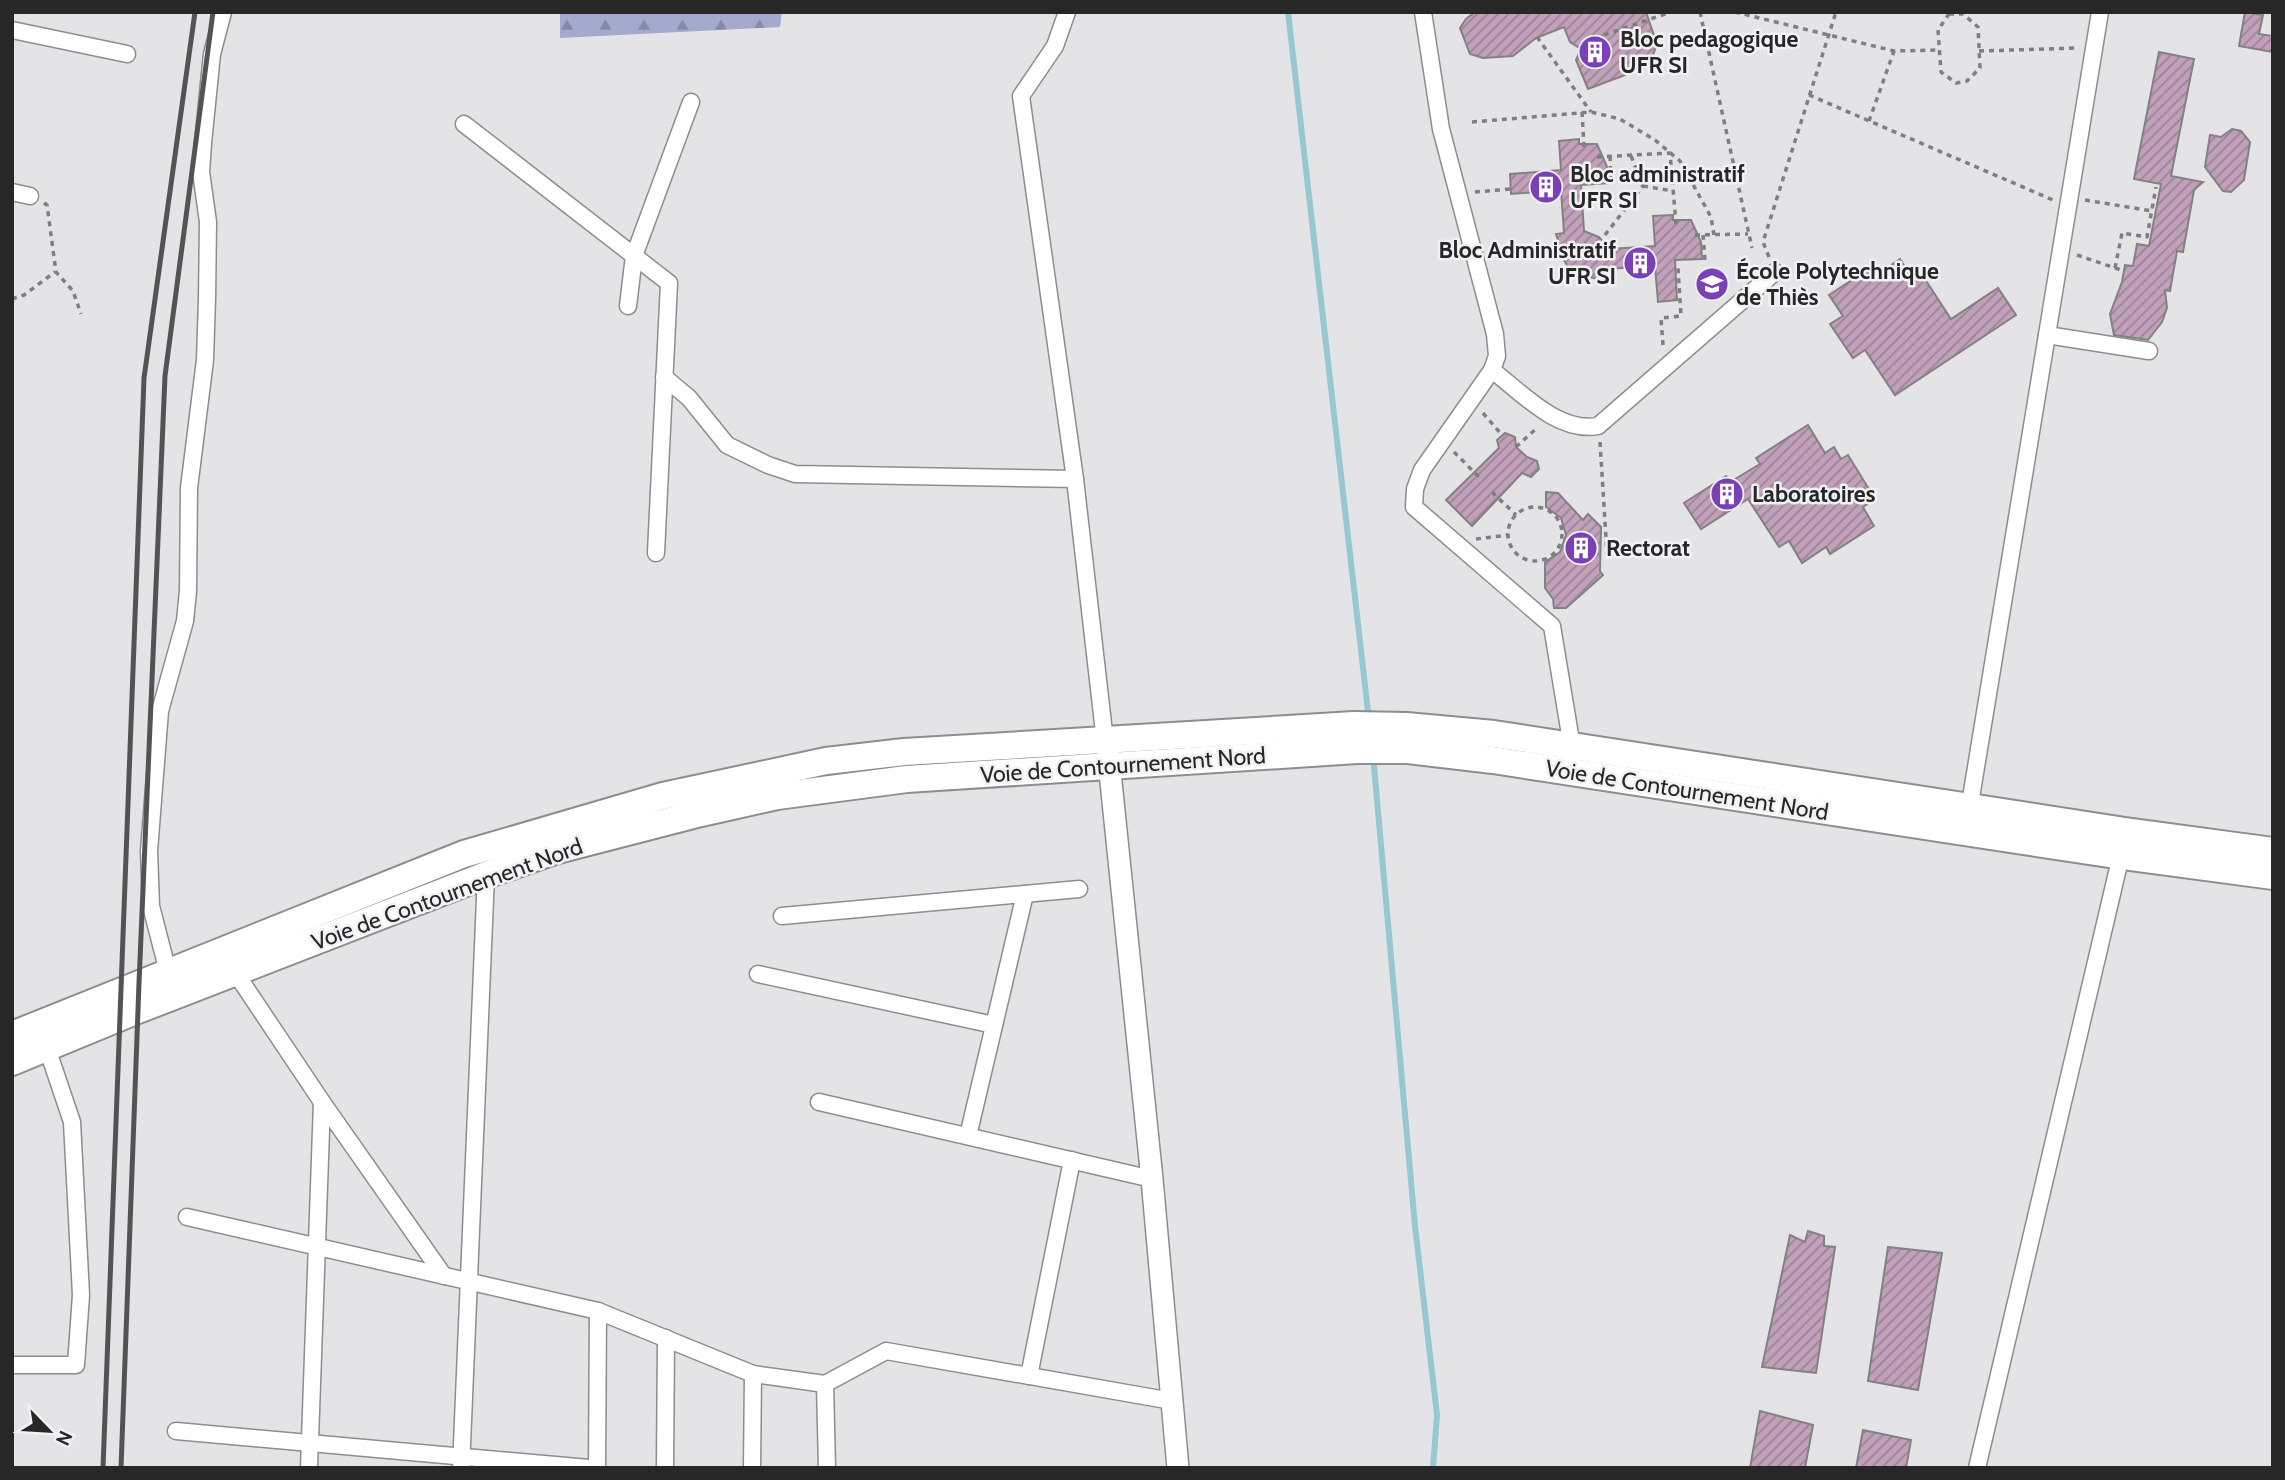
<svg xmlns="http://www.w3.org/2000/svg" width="2285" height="1480" viewBox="0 0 2285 1480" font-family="Cabin,sans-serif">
<defs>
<pattern id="forest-firs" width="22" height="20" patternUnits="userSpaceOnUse" patternTransform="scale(1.75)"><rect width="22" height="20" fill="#a4aace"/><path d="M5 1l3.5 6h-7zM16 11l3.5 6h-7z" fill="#868aa7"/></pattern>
<pattern id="building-hatch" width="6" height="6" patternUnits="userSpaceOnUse" patternTransform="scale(1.75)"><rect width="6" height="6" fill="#c1a0ba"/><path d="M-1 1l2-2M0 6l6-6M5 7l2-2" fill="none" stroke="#9d8297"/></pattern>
</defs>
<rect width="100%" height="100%" fill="#e4e4e7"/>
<!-- forest -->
<polygon fill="url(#forest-firs)" points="560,12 782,12 780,27 560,38"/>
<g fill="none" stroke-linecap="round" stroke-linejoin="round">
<!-- stream -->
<g stroke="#97c8d2" stroke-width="6">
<polyline points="1288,12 1369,720"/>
<polyline points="1373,755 1415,1226 1437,1415 1433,1468"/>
</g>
</g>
<!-- building -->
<g fill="url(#building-hatch)" stroke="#838182" stroke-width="2">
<polygon points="1475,12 1646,12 1657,44 1649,66 1588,89 1576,60 1581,49 1570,42 1564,27 1536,38 1513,56 1483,58 1470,54 1460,28 1466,19"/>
<polygon points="2245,12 2263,15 2259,34 2273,36 2273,52 2239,46"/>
<polygon points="2159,52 2194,59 2171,176 2203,182 2194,190 2183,252 2177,251 2170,291 2165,290 2167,308 2162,322 2148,340 2114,335 2110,314 2122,282 2125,265 2133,266 2137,244 2149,246 2161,184 2134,179"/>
<polygon points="2232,129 2241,131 2250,142 2244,180 2231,192 2223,191 2205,167 2210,135 2221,137"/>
<polygon points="1579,139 1579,144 1597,144 1608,169 1609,183 1581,185 1584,231 1599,237 1609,249 1655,246 1653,216 1673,215 1673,220 1691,220 1701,242 1702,259 1675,260 1677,300 1658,302 1655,266 1605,269 1606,280 1588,277 1568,267 1564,260 1556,234 1564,233 1561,190 1511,194 1510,174 1561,170 1559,141"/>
<polygon points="1900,259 1912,278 1921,273 1951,319 1998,288 2016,315 1895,395 1865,350 1853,358 1830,324 1843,316 1829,295 1872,267 1877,275"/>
<polygon points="1808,425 1825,453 1834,447 1841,459 1848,455 1875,499 1863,507 1874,526 1830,554 1826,547 1802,563 1789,541 1779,547 1748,499 1701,529 1684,503 1726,476 1730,482 1760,464 1756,458"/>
<polygon points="1505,433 1515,437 1516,447 1527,457 1537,461 1539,469 1531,477 1522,473 1472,526 1446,500 1499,448 1497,440"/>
<polygon points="1546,492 1558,493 1583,520 1588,514 1601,527 1600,571 1603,575 1566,608 1554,608 1553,599 1545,588 1545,562 1560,552 1566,535 1561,518 1546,507"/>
<polygon points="1808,1231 1824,1236 1824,1246 1835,1247 1816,1373 1762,1367 1790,1235 1805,1242"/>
<polygon points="1888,1247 1942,1253 1918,1390 1868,1381"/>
<polygon points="1760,1411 1813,1425 1805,1468 1750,1468"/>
<polygon points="1863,1430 1911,1440 1906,1468 1856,1468"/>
</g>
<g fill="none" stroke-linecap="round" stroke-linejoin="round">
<defs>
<g id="minor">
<polyline points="1067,12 1055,46 1021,96 1075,479 1105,741"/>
<polyline points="1423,12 1441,129 1495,334 1497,356 1492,370 1422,470 1415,489 1414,507 1552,626 1573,753"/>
<polyline points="12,30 127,54"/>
<polyline points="464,124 669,283 656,553"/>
<polyline points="12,192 30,196"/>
<polyline points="628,306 634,256 691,102"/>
<polyline points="2047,335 2149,351"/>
<path d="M1492,370C1522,393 1558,433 1598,426L1775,272"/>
<polyline points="664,377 689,398 727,445 768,465 795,474 1075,479"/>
<polyline points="1968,816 2100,12"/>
<polyline points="782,916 1079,889"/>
<polyline points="168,972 151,906 149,851 160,711 185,621 188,591 189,488 205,360 207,299 208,222 201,172 203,143 212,54 223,12"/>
<polyline points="235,972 322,1102 444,1276"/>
<polyline points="758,974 994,1025"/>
<polyline points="819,1102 1152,1179"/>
<polyline points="968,1136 1025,894"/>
<polyline points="187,1217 598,1311 753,1374 825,1384 886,1351 1172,1401"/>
<polyline points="12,1365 76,1365 81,1295 72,1122 47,1048"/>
<polyline points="1029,1376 1072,1160"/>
<polyline points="825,1384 827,1468"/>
<polyline points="176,1431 589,1468"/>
<polyline points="309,1468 322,1102"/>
<polyline points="461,1468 486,875"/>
<polyline points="597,1468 598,1311"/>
<polyline points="665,1468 666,1338"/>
<polyline points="752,1468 753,1374"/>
<polyline points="1977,1468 2123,847"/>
</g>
<polyline id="tertiary" points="1108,753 1152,1179 1178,1468"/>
<g id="primary">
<polyline points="12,1035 464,854 663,796 826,761 904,752 1354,725 1406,726 1494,734 2125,831 2273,851"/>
<polyline points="12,1062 138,1010 486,875 554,851 701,813 777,796 907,779 1357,750 1408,750 1493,760 2122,856 2273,876"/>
</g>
</defs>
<!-- minor casing -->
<use href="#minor" stroke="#8c8d8f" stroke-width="19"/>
<!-- tertiary casing -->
<use href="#tertiary" stroke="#8c8d8f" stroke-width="24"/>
<!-- primary casing -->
<use href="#primary" stroke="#8c8d8f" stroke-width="30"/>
<!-- path -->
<g stroke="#7f7f81" stroke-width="3.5" stroke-dasharray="5 5" stroke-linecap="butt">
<polyline points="1700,12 1752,248"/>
<polyline points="1735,12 1894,51 1940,50"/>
<polygon points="1949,14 1963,14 1978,27 1980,68 1967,81 1956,83 1941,72 1938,30"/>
<polyline points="1604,35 1671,12"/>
<polyline points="1537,37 1591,112"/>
<polyline points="1979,51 2078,48"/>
<polyline points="1809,95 2053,200"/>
<polyline points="1582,112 1584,148"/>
<polyline points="1869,121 1894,51"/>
<polyline points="1472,122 1591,112 1620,119 1655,140 1680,161 1711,217 1714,235"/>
<polyline points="1610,156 1611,183"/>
<polyline points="1631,156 1643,186"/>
<polyline points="1597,157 1670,153 1676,224"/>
<polyline points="1643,186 1673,191"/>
<polyline points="1475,192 1511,189"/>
<polyline points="2085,200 2152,211"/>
<polyline points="44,203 47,205 56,272 73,291 81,314"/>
<polyline points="1605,235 1643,186"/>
<polyline points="1695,235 1748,234"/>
<polyline points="1703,235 1705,260"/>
<polyline points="2077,255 2121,270"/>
<polyline points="1769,257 1763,242 1836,12"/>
<polyline points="2115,268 2122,233 2147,237 2156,187"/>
<polyline points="12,299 24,295 55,272"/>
<polyline points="1663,345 1661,318 1681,316 1678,268"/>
<polyline points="1483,413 1502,435"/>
<polyline points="1600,442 1607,554"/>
<polyline points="1516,447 1538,427"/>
<polyline points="1454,452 1481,479"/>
<polyline points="1492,492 1516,515"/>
<circle cx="1535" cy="534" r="27"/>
<polyline points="1476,539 1508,535"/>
</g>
<!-- minor -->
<use href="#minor" stroke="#fff" stroke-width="16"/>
<!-- tertiary -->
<use href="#tertiary" stroke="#fff" stroke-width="21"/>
<!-- primary -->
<use href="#primary" stroke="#fff" stroke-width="26"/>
<!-- rail -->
<g stroke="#535354" stroke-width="5">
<polyline points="103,1468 144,378 195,12"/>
<polyline points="121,1468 139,983 165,376 213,12"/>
</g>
</g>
<!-- icons -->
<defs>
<symbol id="building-disc" viewBox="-11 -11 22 22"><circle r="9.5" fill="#7c40b6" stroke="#f1f2f4"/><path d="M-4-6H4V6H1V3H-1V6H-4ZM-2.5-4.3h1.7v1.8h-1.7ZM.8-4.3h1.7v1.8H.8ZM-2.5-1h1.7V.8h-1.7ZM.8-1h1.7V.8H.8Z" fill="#fff"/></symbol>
<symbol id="university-disc" viewBox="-11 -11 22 22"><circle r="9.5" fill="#7c40b6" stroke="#f1f2f4"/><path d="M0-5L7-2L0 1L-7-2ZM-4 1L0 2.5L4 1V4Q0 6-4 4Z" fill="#fff"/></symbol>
</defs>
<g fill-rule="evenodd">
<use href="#building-disc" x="1576" y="33" width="38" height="38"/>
<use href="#building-disc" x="1527" y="168" width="38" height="38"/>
<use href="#building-disc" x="1621" y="244" width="38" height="38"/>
<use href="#university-disc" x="1693" y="265" width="38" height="38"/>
<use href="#building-disc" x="1708" y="475" width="38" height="38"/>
<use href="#building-disc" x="1562" y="529" width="38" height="38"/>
</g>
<g text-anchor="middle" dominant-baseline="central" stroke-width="5" stroke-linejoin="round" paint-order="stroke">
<!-- poi labels -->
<g font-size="23" font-weight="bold" fill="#272728" stroke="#f1f2f4" text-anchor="start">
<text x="1620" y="39">Bloc pedagogique<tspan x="1620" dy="26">UFR SI</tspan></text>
<text x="1570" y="174">Bloc administratif<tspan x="1570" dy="26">UFR SI</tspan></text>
<text x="1616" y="250" text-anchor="end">Bloc Administratif<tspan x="1616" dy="26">UFR SI</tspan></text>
<text x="1736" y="271">École Polytechnique<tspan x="1736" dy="26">de Thiès</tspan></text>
<text x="1752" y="494">Laboratoires</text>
<text x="1606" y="548">Rectorat</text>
</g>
<!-- street labels -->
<g font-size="23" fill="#272728" stroke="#f1f2f4">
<text transform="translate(1123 765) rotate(-4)">Voie de Contournement Nord</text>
<text transform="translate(1687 790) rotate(9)">Voie de Contournement Nord</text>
<text transform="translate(447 894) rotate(-20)">Voie de Contournement Nord</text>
</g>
</g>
<!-- border -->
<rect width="2285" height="1480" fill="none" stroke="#272728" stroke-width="28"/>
<!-- north arrow -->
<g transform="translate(49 1431) rotate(115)" stroke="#f1f2f4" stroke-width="5" paint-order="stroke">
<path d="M0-5L12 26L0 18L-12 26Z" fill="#272728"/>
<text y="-10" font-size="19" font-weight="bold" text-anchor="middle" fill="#272728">N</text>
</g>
</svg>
